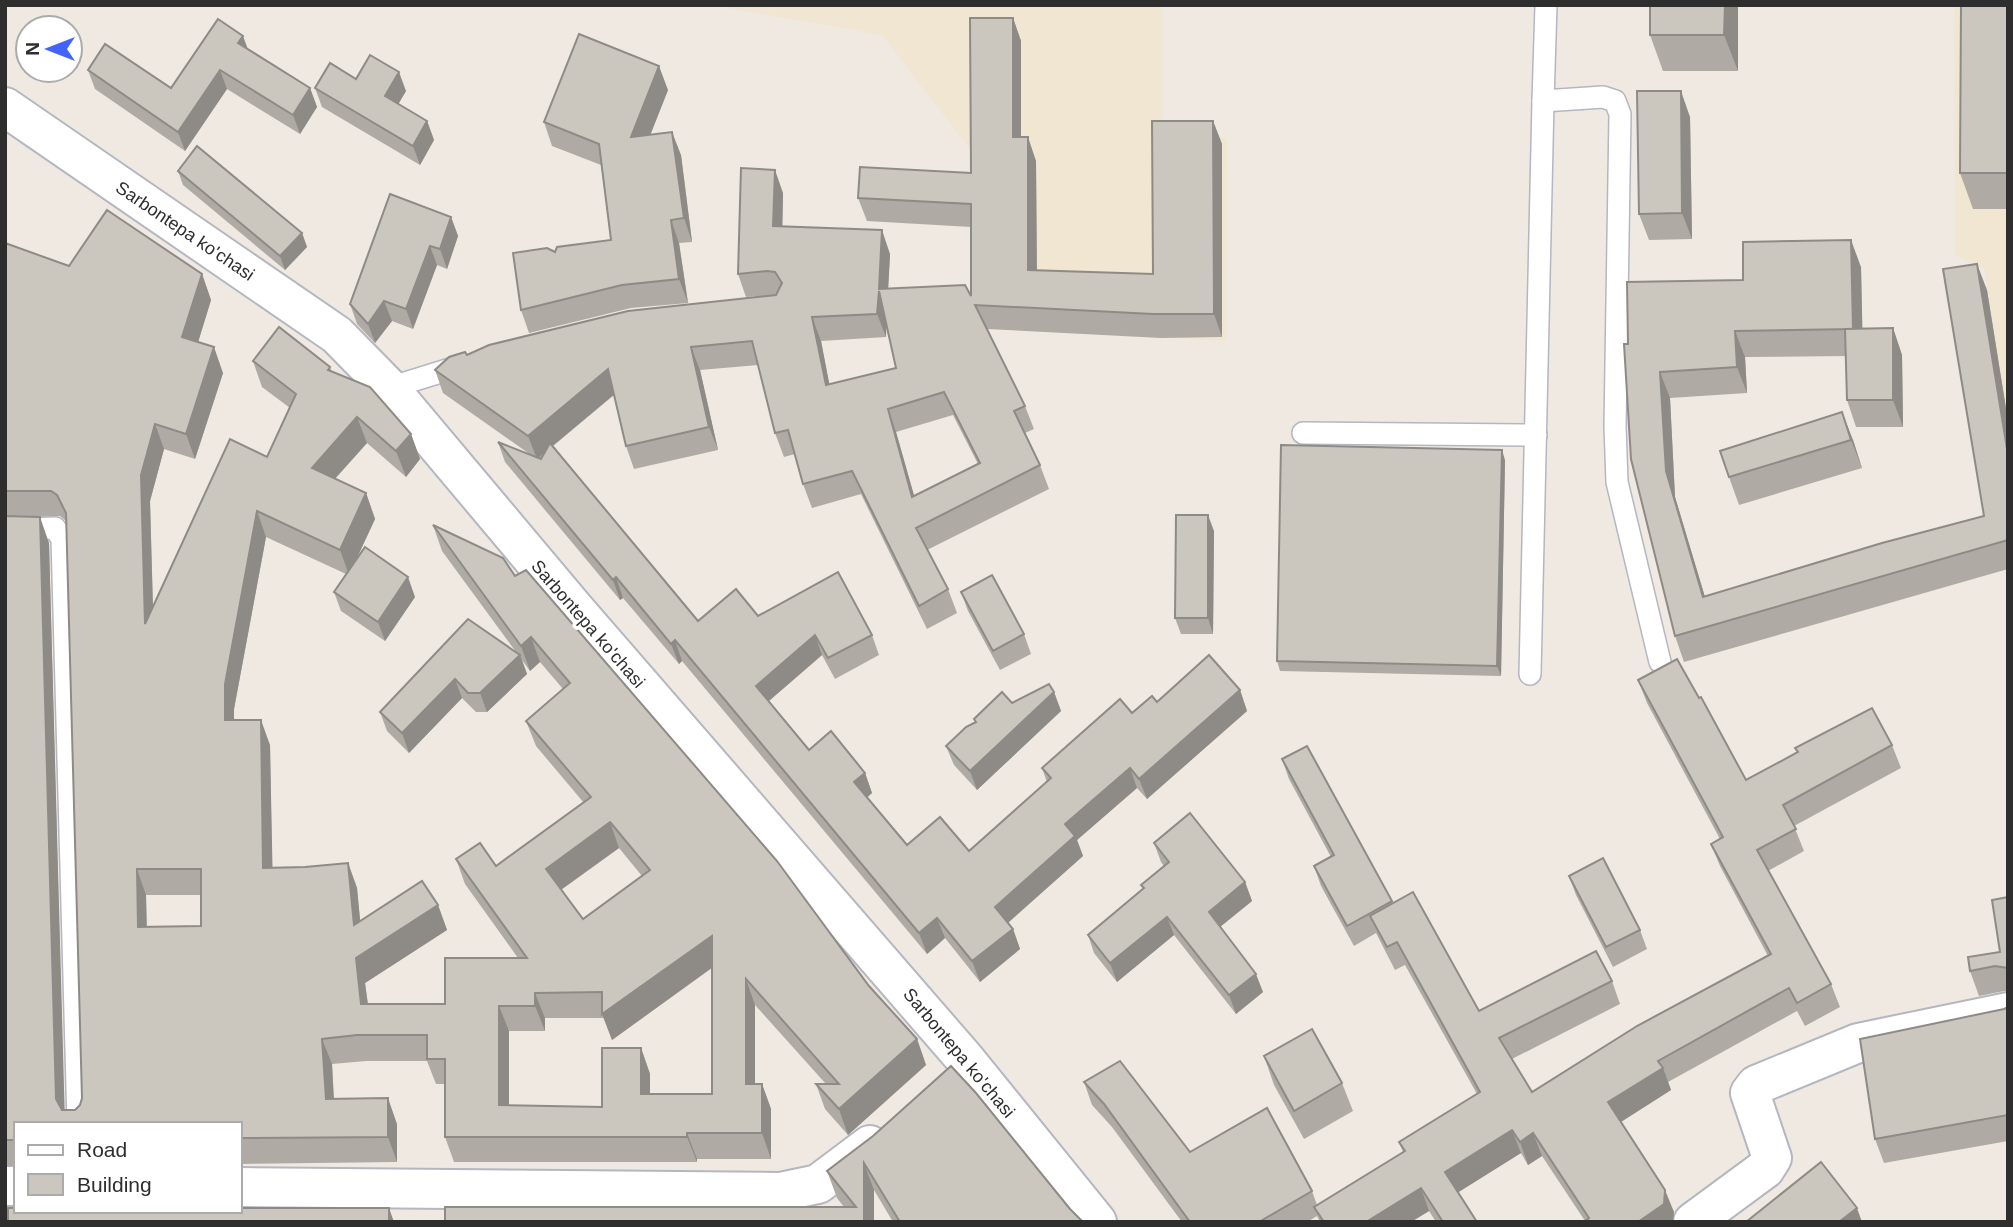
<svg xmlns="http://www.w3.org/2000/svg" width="2013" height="1227" viewBox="0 0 2013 1227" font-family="Arial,sans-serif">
<rect width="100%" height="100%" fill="#efe9e1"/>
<!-- education -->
<g fill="#f0e6d1">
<polygon points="711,5 1162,5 1162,138 1227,138 1226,341 979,329 973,153 882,35"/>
<polygon points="1954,5 2008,5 2008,422 1984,268 1955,255"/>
</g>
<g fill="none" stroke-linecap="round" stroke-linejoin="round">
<defs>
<g id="service">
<polyline points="1546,5 1543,101 1603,97 1615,101 1620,114 1615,427 1617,482 1660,662"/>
<polyline points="389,388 463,365"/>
<polyline points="1303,433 1536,435"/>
<polyline points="5,530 55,528 62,539 78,1124"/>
<polyline points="1530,674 1543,101"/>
</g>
<g id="minor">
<polyline points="5,1186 16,1186"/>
<polyline points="240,1187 780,1192 818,1184 870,1145"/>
<polyline points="1693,1222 1765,1169 1772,1158 1750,1093 1756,1085 1858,1043 2008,1012"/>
</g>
<polyline id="tertiary" points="5,107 337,335 389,388 573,607 965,1059 1097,1222"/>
</defs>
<!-- service casing -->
<use href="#service" stroke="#b4b7c1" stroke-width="24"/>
<!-- minor casing -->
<use href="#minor" stroke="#b4b7c1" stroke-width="42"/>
<!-- tertiary casing -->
<use href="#tertiary" stroke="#b4b7c1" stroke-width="42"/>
<!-- service -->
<use href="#service" stroke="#fff" stroke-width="21"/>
<!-- minor -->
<use href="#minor" stroke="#fff" stroke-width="38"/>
<!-- tertiary -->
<use href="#tertiary" stroke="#fff" stroke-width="38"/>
</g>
<!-- wall -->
<g fill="#afaba4" fill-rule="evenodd">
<polygon points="1650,5 1738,5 1738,71 1663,71 1650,35"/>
<polygon points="2008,5 2008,209 1973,209 1960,173"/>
<path d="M1013,18L1021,41V137L1036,161L1037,270L1153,274L1213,121L1222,144V337L1161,338L987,329L1025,406L1034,429L1025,433L1040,465L1049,489L927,550L948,589L957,613L927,629L861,494L812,508L803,484L795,454L784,457L775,433L758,365L700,370L718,450L634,469L626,446L614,395L553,446L698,621L758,616L872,635L879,655L835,679L822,655L769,701L809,750L865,773L872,793L867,797L907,845L969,851L1047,782L1042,768L1132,713L1157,702L1240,690L1247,711L1147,799L1137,788L1077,840L1083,856L1008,923L1013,929L1020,949L980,982L945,938L927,954L682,661L679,664L623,598L620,600L505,462L498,442L531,455L443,393L435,370L467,355L776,295L746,297L738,274L783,193L782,226L890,254L888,288L971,296V227L867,221L858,198L971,173ZM886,326L896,368L829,384L821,341L886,337ZM953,415L978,464L914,496L896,432Z"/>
<polygon points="248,49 310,88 317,107 300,134 227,89 185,151 95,89 88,70 171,88"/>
<polygon points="356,79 406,91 398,104 427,121 434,140 420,165 322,107 315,88"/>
<polygon points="668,90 650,135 681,155 692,242 679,243 688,303 631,308 529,333 521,310 611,240 601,165 552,146 544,122"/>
<polygon points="1690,117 1692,239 1649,240 1639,214"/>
<polygon points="178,171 302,233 307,247 285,270 183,185"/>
<polygon points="451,217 458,236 447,269 437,265 413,329 392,321 375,343 357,324 350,304"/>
<path d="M5,243L69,266L202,274L211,300L198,342L223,373L195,459L164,449L150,501L153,606L267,457L290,408L262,387L253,361L330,367L332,372L411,434L420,459L406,477L367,443L335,479L366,493L375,519L356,560L415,597L385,641L341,611L334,592L346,574L266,537L234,709V720L270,745L272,867H305L348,863L357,888L360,921L438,905L447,930L365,983L368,1004H445L518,958L465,884L456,859L496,866L584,803L536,746L526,721L563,689L540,662L530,671L522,660L527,674L487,712H476L462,698L409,753L387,731L380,712L516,652L442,551L433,525L515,576L869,986L917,1039L926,1065L848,1135L825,1109L816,1084H826L755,1005V1084H762L771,1109V1159H697V1162H454L445,1137V1084H436L427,1061H366L332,1064L334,1099L397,1124V1162L240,1164V1124H16V1166H5ZM60,516L66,521L82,1098L80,1105L75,1110H64L49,543L18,517ZM619,848L642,876L583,919L561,890ZM146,895H201V926L147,927ZM712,968V1094H650V1074L641,1048L602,1107L509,1105V1031H545V1018H604L612,1040Z"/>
<polygon points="1861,267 1862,328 1893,328 1902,355 1903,427 1856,427 1847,400 1846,356 1745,357 1747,393 1670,398 1675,497 1705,597 1984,516 1987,290 2008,421 2008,569 1684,662 1675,636 1628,344 1743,280"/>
<polygon points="1853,440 1862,468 1739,505 1729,477"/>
<polygon points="1505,460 1501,676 1280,671 1277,661"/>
<polygon points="1214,531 1213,634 1181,634 1175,618"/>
<polygon points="961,592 1024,634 1031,654 1000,670 968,611"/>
<polygon points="1638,680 1699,698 1746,780 1797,752 1795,748 1892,745 1901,768 1794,826 1804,851 1768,871 1831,984 1840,1007 1805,1026 1797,1011 1668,1082 1671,1090 1621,1122 1674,1212 1585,1221 1542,1156 1528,1165 1521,1153 1458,1192 1477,1222 1436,1222 1429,1211 1411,1222 1320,1222 1317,1216 1307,1222 1182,1222 1112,1127 1092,1105 1084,1082 1190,1152 1312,1191 1317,1205 1403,1152 1399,1142 1477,1094 1405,965 1395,970 1376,933 1354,946 1321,886 1314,866 1331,857 1289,779 1282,759 1393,903 1479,1011 1612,981 1620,1004 1512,1059 1532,1092 1768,956 1720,866 1711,844 1720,839 1647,703"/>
<polygon points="1054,692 1061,711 977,790 954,765 946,746 1012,703"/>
<polygon points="1154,843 1245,882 1252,901 1220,927 1263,992 1236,1014 1174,935 1117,982 1094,953 1088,935 1143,889 1141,885 1164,866 1161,862"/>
<polygon points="1569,876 1640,930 1647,949 1613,967 1576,895"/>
<polygon points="2008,897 2008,991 2004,991 1979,996 1970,971 2000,952"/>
<polygon points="2008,1007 2008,1141 1884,1163 1875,1139 2004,1009"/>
<polygon points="1264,1056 1342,1083 1353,1111 1304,1139 1274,1085"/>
<polygon points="873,1136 1070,1209 1083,1222 893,1222 874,1190 874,1222 844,1207 837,1198 827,1171"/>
</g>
<!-- shaded-wall -->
<g fill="#8e8b86">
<polygon points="1725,5 1738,5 1738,71 1724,35"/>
<polygon points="1013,18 1021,41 1021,161 1013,137"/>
<polygon points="243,36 250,55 238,43"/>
<polygon points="659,66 668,90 640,161 631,137"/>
<polygon points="220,70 227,89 185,151 178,132"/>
<polygon points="399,72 406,91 392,115 385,96"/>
<polygon points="310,88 317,107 300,134 293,115"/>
<polygon points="1681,91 1690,117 1692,239 1682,213"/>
<polygon points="427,121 434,140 420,165 413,146"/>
<polygon points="1213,121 1222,144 1222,337 1214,314"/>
<polygon points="672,132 681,155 692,242 684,218"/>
<polygon points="1028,137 1036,161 1037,293 1028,270"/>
<polygon points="775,170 783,193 782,249 773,226"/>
<polygon points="451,217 458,236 447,269 440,249"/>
<polygon points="671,220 679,243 688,303 679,279"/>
<polygon points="882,230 890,254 887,312 879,289"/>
<polygon points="302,233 307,247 285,270 280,256"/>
<polygon points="1851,240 1861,267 1863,355 1853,329"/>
<polygon points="430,246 437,265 413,329 406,309"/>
<polygon points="1977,264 1987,290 2008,421 2008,455"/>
<polygon points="202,274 211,300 192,362 182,337"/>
<polygon points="879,291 887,314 886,337 877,314"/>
<polygon points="384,301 392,321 375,343 368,324"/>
<polygon points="812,317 821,341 834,408 826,385"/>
<polygon points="1893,328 1902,355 1903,427 1893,400"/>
<polygon points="1735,331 1745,357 1747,393 1737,367"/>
<polygon points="214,347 223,373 195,459 186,434"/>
<polygon points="691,347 700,370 718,450 709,427"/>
<polygon points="608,369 617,392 537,459 528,436"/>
<polygon points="1660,372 1670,398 1675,497 1713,624 1703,597 1666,471"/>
<polygon points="888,409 896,432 921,520 912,497"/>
<polygon points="1842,412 1853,440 1862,468 1851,440"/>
<polygon points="357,417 367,443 321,494 312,468"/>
<polygon points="155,424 164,449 150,501 154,649 145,624 141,475"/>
<polygon points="411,434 420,459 406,477 396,451"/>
<polygon points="1502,450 1505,460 1501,676 1497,666"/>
<polygon points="366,493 375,519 349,575 340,550"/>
<polygon points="257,511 266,537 234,709 234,746 225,720 225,684"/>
<polygon points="1208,515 1214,531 1213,634 1208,618"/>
<polygon points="40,517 49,543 65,1124 56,1099"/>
<polygon points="408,577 415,597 385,641 378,622"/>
<polygon points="616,577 623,598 620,600 613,580"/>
<polygon points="815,635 822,655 763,706 756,686"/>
<polygon points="531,637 540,662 530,671 521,646"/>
<polygon points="675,640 682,661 679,664 671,644"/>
<polygon points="520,655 527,674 487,712 480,693"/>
<polygon points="455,679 462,698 409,753 402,733"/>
<polygon points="1240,690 1247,711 1147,799 1139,779"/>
<polygon points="1054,692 1061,711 977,790 970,771"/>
<polygon points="261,720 270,745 273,893 263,868"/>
<polygon points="1130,768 1137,788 1077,840 1083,856 1002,928 995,907 1065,824"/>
<polygon points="865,773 872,793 862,802 854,782"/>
<polygon points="610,822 619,848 555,894 546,869"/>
<polygon points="348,863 357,888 363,950 354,925"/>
<polygon points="137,869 146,895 147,953 138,927"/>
<polygon points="1245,882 1252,901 1215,931 1209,912"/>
<polygon points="438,905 447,930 365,983 371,1029 361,1004 356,958"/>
<polygon points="1167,917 1174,935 1117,982 1110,963"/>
<polygon points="937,918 945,938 927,954 919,933"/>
<polygon points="1013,929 1020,949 980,982 972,961"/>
<polygon points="712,936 721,961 612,1040 602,1014"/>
<polygon points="1256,974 1263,992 1236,1014 1229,995"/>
<polygon points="746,979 755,1005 755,1109 746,1084"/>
<polygon points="535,993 545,1018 545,1031 535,1006"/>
<polygon points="499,1006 509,1031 509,1130 499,1105"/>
<polygon points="322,1039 332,1064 335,1125 326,1099"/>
<polygon points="917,1039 926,1065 848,1135 839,1109"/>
<polygon points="641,1048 650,1074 650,1119 641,1094"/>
<polygon points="1663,1068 1671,1090 1616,1125 1608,1102"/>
<polygon points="762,1084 771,1109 771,1159 762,1133"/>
<polygon points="388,1098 397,1124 397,1162 388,1137"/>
<polygon points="1512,1130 1521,1153 1454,1195 1445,1172"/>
<polygon points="687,1133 697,1159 697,1162 687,1137"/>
<polygon points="1533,1133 1542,1156 1528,1165 1520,1142"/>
<polygon points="864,1163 874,1190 874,1222 864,1222"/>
<polygon points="1421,1188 1429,1211 1411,1222 1366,1222"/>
<polygon points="1665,1190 1674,1212 1673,1222 1638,1222"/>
<polygon points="389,1208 394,1222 389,1222"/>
<polygon points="1857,1208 1862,1222 1839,1222"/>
</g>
<!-- building -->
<g fill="#cbc7bf" stroke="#8e8b86" stroke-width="2" fill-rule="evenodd">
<polygon points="1650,5 1725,5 1724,35 1650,35"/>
<polygon points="1961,5 2008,5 2008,173 1960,173"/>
<path d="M970,18H1013V137H1028V270L1153,274L1152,121H1213L1214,314H1153L975,305L1025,406L1014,411L1040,465L916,528L948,589L919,606L852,471L803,484L788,430L775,433L752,341L691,347L709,427L626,446L608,369L528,436L435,370L449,357L465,352L467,355L489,345L628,311L776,295L782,283L775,272L767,271L738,274L741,168L775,170L773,226L882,230L879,289L965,285L971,296V204L858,198L860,167L971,173ZM879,291L896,368L826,385L812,317L877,314ZM944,392L980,463L912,497L888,409Z"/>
<polygon points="218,19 243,36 238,43 310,88 293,115 220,70 178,132 88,70 105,44 171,88"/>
<polygon points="579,34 659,66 631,137 672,132 684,218 671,220 679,279 622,285 521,310 513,253 547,248 555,252 557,247 611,240 599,144 544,122"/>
<polygon points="370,55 399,72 385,96 427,121 413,146 315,88 330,63 356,79"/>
<polygon points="1637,91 1681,91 1682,213 1639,214"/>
<polygon points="197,146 302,233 280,256 178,171"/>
<polygon points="390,194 451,217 440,249 430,246 406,309 384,301 368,324 350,304"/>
<path d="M107,210L202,274L182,337L214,347L186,434L155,424L141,475L145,624L230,439L267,457L296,394L253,361L279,327L330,367L328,370L370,387L411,434L396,451L357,417L312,468L366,493L340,550L257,511L225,684V720H261L263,868L305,867L348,863L354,925L422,881L438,905L356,958L361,1004H445V958H527L456,859L480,843L496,866L591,797L526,721L570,683L531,637L521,646L433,525L503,558L515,576L526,570L777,861L869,986L917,1039L839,1109L816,1084H839L746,979V1084H762V1133H687V1137H445V1059H427V1035H357L322,1039L326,1099L388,1098V1137L240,1138V1124H16V1140H5V516L40,517L56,1099L62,1110H75L80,1105L82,1098L66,513L57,495L51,491H5V243L69,266ZM610,822L650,870L583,919L546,869ZM137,869H201V926L138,927ZM712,936V1094H641V1048H602V1107L499,1105V1006H535V993L602,992V1014Z"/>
<polygon points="1851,240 1853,329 1735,331 1737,367 1660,372 1666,471 1703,597 1882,543 1984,516 1943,269 1977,264 2008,455 2008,540 1675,636 1631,459 1624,344 1628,344 1627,282 1743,280 1743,242"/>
<polygon points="1893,328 1893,400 1847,400 1845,329"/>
<polygon points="1842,412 1851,440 1729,477 1720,451"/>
<polygon points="498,442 541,459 550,443 698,621 736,589 758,616 838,572 872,635 828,658 815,635 756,686 809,750 831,731 865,773 854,782 907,845 940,817 969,851 1051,778 1042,768 1120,699 1132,713 1152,696 1157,702 1209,655 1240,690 1139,779 1130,768 1065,824 1075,836 995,907 1013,929 972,961 937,918 919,933 675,640 671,644 616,577 613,580"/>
<polygon points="1281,445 1502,450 1497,666 1277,661"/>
<polygon points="1176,515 1208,515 1208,618 1175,618"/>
<polygon points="365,547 408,577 378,622 334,592"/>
<polygon points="992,575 1024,634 993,651 961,592"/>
<polygon points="468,619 520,655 480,693 468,693 455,679 402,733 380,712"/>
<polygon points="1677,659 1699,698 1701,697 1746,780 1798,752 1795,748 1872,708 1892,745 1783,805 1796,829 1757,850 1831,984 1797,1003 1789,988 1658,1061 1663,1068 1608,1102 1665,1190 1664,1204 1638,1222 1584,1222 1589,1218 1533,1133 1520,1142 1512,1130 1445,1172 1477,1222 1443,1222 1421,1188 1366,1222 1324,1222 1314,1207 1405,1151 1399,1142 1480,1092 1397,942 1387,947 1370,916 1413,892 1479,1011 1596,951 1612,981 1499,1038 1532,1092 1637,1026 1771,954 1711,844 1723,837 1638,680"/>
<polygon points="1049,684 1054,692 970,771 946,746 966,727 976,722 974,719 1002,692 1012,703"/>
<polygon points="1307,746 1392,901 1347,926 1314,866 1334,855 1282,759"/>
<polygon points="1190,813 1245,882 1209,912 1256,974 1229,995 1167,917 1110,963 1088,935 1144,888 1141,885 1169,862 1154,843"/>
<polygon points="1603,858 1640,930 1606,947 1569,876"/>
<polygon points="2008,897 2008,968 1995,966 1970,971 1968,957 2000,952 1992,900"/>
<polygon points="2008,1007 2008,1115 1875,1139 1860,1039 2004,1009"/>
<polygon points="1312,1029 1342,1083 1294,1111 1264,1056"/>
<polygon points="1120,1061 1190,1152 1267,1108 1312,1191 1259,1222 1190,1222 1104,1104 1084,1082"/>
<polygon points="951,1066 976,1093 1070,1209 1083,1222 900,1222 864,1163 864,1222 445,1222 445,1207 856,1207 827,1171 873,1136"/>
<polygon points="1821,1162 1857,1208 1839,1222 1746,1222"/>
<polygon points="8,1208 16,1208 16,1211 240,1211 240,1208 389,1208 389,1222 8,1222"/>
</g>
<g text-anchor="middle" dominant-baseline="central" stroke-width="7" stroke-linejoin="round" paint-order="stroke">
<!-- street labels -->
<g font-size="18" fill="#2e2e2e" stroke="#fff">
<text transform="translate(185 231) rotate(34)">Sarbontepa ko'chasi</text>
<text transform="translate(588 624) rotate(49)">Sarbontepa ko'chasi</text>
<text transform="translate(959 1053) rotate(50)">Sarbontepa ko'chasi</text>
</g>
</g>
<!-- border -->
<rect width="2013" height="1227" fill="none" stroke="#2e2e2e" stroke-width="14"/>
<!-- legend -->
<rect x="14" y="1122" width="228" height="91" fill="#ffffff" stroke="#ababab" stroke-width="2"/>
<rect x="28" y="1145" width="35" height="10" fill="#ffffff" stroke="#ababab" stroke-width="2"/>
<text x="77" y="1157" font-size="21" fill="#2e2e2e">Road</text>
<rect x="28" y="1174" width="35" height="21" fill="#cbc7bf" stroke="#ababab" stroke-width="2"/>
<text x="77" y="1192" font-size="21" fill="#2e2e2e">Building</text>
<!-- north arrow -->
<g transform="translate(49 49) rotate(270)"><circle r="33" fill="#ffffff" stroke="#ababab" stroke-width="2"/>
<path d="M0-5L12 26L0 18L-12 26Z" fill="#4264fb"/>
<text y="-10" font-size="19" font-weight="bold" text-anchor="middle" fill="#2e2e2e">N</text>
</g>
</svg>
